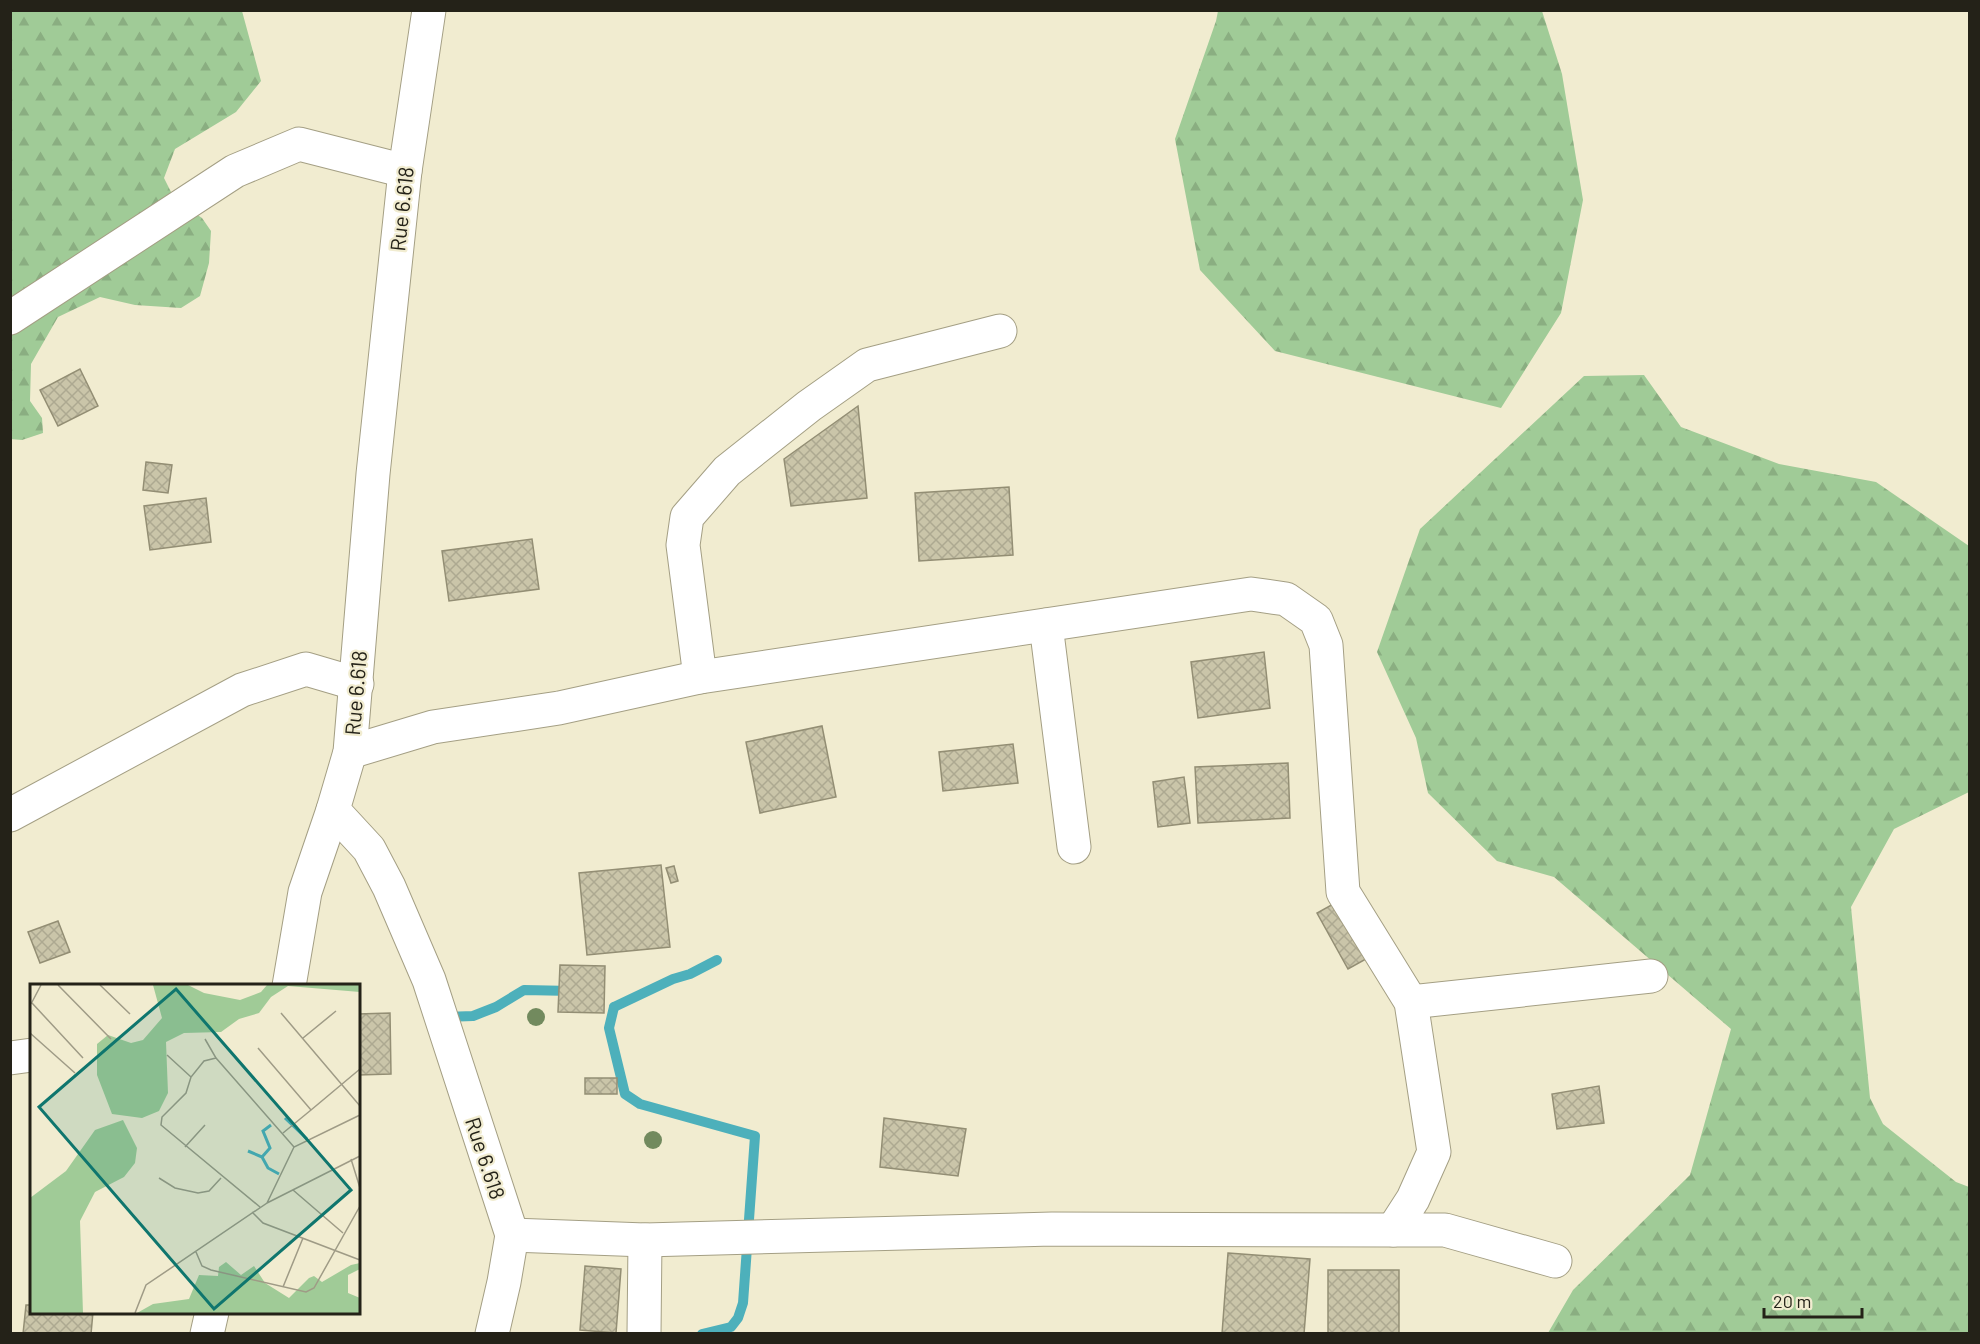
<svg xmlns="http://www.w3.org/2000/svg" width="1980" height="1344" viewBox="0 0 1980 1344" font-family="Barlow,sans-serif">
<defs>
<pattern id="forest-firs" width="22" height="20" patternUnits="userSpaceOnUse" patternTransform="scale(1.5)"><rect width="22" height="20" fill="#a0cb97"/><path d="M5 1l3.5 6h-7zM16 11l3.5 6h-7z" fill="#8aae81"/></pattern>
<pattern id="building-cross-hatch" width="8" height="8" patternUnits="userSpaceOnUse" patternTransform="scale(1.5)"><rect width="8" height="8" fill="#cac5a9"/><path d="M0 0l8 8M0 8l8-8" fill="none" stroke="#ada991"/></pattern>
</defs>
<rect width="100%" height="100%" fill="#f1ecd0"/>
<!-- forest -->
<g fill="url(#forest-firs)">
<polygon points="10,11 242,11 261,81 236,112 175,149 164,178 175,200 202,218 211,231 209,263 200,296 181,308 135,305 100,297 58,317 31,364 30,401 42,418 43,433 22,440 10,439"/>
<polygon points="1218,11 1542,11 1562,74 1583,200 1561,313 1501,408 1275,351 1200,270 1175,139 1216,21"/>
<polygon points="1644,375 1681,427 1779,464 1876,482 1969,546 1969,792 1894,829 1851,907 1870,1098 1883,1124 1956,1182 1969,1187 1969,1333 1548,1333 1573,1290 1690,1175 1731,1029 1554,877 1497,861 1428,793 1416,738 1377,652 1420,529 1584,376"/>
</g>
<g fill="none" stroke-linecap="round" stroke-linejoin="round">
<!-- stream -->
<g stroke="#4db0bb" stroke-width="10">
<polyline points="614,1007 609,1028 625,1094 640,1104 755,1136 743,1303 738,1318 731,1327 702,1334"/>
<polyline points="614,1007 673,979 690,974 717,960"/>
<polyline points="445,1017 473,1016 496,1007 524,990 572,991"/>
</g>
</g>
<!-- building -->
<g fill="url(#building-cross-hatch)" stroke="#938e74" stroke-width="1.5">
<polygon points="80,369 98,406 58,426 40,390"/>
<polygon points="858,406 867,498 791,506 784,459"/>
<polygon points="146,462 172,465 168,493 143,490"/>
<polygon points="1009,487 1013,555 919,561 915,493"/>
<polygon points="206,498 211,542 150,550 144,506"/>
<polygon points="532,539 539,589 449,601 442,551"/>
<polygon points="1264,652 1270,708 1198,718 1191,662"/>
<polygon points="822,726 836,797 760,813 746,742"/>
<polygon points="1013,744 1018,783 943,791 939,752"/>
<polygon points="1288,763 1290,818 1198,823 1195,767"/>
<polygon points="1184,777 1190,823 1158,827 1153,782"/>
<polygon points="661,865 670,947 587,955 579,873"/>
<polygon points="674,866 678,881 671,883 666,868"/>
<polygon points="1344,898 1375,954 1348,969 1317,913"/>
<polygon points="58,921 70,952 40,963 28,932"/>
<polygon points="560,965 605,966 604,1013 558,1012"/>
<polygon points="390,1013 391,1074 358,1075 358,1014"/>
<rect x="585" y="1078" width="32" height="16"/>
<polygon points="1599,1086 1604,1123 1557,1129 1552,1094"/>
<polygon points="884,1118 966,1129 958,1176 880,1167"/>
<polygon points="1228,1253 1310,1259 1304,1334 1222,1334"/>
<polygon points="585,1266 621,1269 616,1333 580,1330"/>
<rect x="1328" y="1270" width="71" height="64"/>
<polygon points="26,1305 32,1305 32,1312 93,1312 91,1334 23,1334"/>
</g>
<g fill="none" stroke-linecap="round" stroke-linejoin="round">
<defs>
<g id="minor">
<polyline points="429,10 405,171 373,474 350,752 333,810 369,849 389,887 429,980 512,1235 504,1282 492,1334"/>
<polyline points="10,318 235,171 299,144 405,171"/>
<polyline points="1046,625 1074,847"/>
<polyline points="700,677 683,545 687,517 727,471 809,406 867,365 1000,331"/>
<polyline points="350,752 433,727 559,708 700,677 1251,594 1286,599 1316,620 1326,645 1343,892 1411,1002 1434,1152 1413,1199 1393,1230 1445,1230 1555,1261"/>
<polyline points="10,815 242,690 306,669 357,684"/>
<polyline points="289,986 305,892 333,810"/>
<polyline points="1411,1002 1651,976"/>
<polyline points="10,1058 32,1055"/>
<polyline points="512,1235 645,1240 1052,1229 1393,1230"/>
<polyline points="207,1334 212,1312"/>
<polyline points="644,1334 645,1240"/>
</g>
</defs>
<!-- minor casing -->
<use href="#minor" stroke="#a49f84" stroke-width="35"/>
<!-- minor -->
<use href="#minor" stroke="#fff" stroke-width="33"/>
</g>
<!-- trees -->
<g fill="#728a5e">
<circle cx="536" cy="1017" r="9"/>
<circle cx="653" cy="1140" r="9"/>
</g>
<g text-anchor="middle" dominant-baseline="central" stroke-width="4.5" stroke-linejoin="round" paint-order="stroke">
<!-- street labels -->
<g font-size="21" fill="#242218" stroke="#f1ecd0">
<text transform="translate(401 209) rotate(-84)">Rue 6.618</text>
<text transform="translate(355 693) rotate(-85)">Rue 6.618</text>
<text transform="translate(486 1158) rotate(72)">Rue 6.618</text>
</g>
</g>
<!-- overview -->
<g transform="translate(30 984)">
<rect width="330" height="330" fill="#f1ecd0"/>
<path d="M123,1H158L174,9L210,16L231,8L237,1H330V8L258,2L241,13L229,29L209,35L191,48L154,49L136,58L138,109L129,127L112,134L82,130L67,91V60L78,51L101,59L113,56L132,34ZM93,136L107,164L105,179L94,193L65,208L50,237L53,329H0V214L36,187L65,146ZM196,278L211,291L224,282L235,299L259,314L279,294L284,292L292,298L321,281L330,279V285L318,291V309L330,314V329H107L123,320L159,315L169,291L188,292L189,283Z" fill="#a0cb97"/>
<path fill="none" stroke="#4db0bb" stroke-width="3" d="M255,134L277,155M218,167L232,173L238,184L249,190M232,173L240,164L233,147L241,141"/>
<path fill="none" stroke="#9f9b86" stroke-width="1.5" d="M28,1L81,55M70,1L100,30M2,19L53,74M1,20L11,1M251,29L330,122M0,49L45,89M273,54L306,27M175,55L186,74L174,77L161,93L156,109L132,133L131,141L230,223M228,64L281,126L330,85M137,71L161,93M186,74L264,163M253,149L281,126M155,163L175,141M321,175L330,204M129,194L145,204L168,209L179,207L191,194M263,206L313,249M237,219L330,172M222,228L233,239L330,276M166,268L172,282L181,286L276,308L284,304L330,222M253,303L273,254M105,329L116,301L237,219L264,163L330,131"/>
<path fill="#0f766e" fill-opacity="0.15" stroke="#0f766e" stroke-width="3" d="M146,5L321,206L184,325L9,123Z"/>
<rect width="330" height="330" fill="none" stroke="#242218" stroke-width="3"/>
</g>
<!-- border -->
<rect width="1980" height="1344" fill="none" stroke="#242218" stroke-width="24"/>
<!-- scale -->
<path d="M1764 1308v9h98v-9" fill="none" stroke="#242218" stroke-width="3"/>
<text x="1773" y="1308" font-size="18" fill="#242218" stroke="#f1ecd0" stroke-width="4.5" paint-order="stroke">20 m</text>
</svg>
